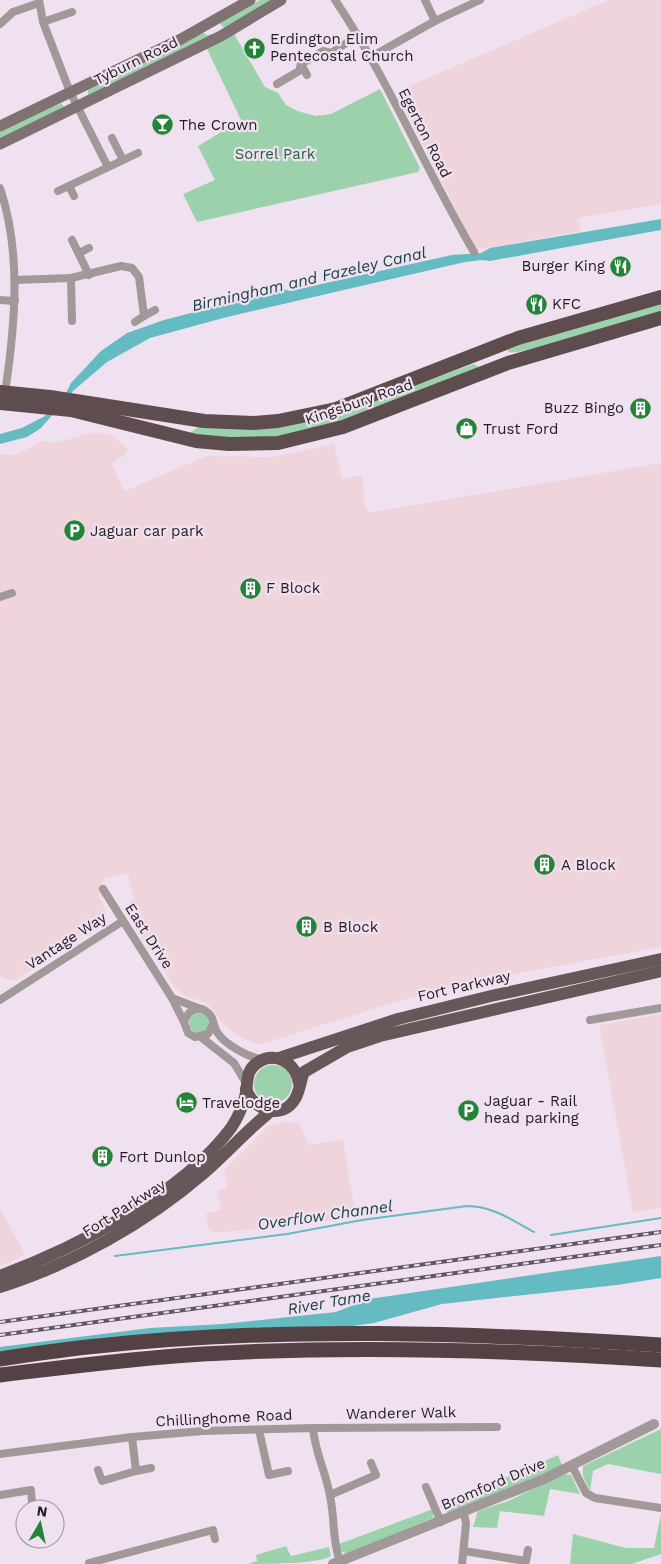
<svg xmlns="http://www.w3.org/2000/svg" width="661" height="1564" viewBox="0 0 661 1564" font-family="'Work Sans',sans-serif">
<rect width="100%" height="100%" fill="#f0e1f0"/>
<!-- industrial -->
<g fill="#efd5db">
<polygon points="608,0 661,0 661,204 579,218 581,231 476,250 396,92"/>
<polygon points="95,432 111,435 129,450 112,464 124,491 206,456 274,457 334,444 342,479 362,475 365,507 369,511 374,512 661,463 661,947 445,987 258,1045 237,1035 221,1022 207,1003 183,995 173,985 130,920 126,905 134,898 127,873 104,878 99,896 106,912 106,920 14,981 2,978 0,974 0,454 15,455 43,441 54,443"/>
<polygon points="661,1014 661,1208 633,1213 599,1025"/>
<polygon points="287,1121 299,1123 309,1145 343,1139 356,1218 215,1233 208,1227 206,1213 221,1210 217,1191 227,1188 224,1170 269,1126"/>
<polygon points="0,1208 25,1255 0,1266"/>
</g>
<!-- green -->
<g fill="#9bd2ab">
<polygon points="260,0 276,0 225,30 220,23"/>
<polygon points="202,32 207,35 215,34 88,95 88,90"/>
<polygon points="234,34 265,87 278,93 286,105 297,111 316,116 331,114 380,89 420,168 418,172 197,222 183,194 215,180 198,146 241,120 207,49"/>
<polygon points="62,103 64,108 0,140 0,130"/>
<path d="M661,301V315L547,347C533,346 521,354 508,352V350L543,335Z"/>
<path d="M474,364L479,367L476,372C410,396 328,436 258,438C235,439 212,437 189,434L202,424L250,428L427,381Z"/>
<circle cx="199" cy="1023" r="10"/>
<circle cx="273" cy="1084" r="19"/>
<polygon points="661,1429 661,1474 608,1464 593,1471 590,1491 583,1476 583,1466"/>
<polygon points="558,1455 562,1465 560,1467 448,1513 440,1506"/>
<polygon points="565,1474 571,1475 580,1494 550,1489 544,1516 500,1511 497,1528 473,1527 478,1511 508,1501"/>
<polygon points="433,1509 433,1518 347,1554 341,1551 339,1544"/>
<polygon points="661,1514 661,1554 632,1564 570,1564 573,1534 626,1548 654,1548"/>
<path d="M286,1546L291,1556L329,1547L331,1556C319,1564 266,1564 248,1564L257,1561L256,1555Z"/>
</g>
<!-- water -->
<g fill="#64bbc1">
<polygon points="661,219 661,230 490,261 482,260 465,262 227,317 150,338 107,362 73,391 41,428 27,437 0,444 0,434 22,428 45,416 66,393 71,383 101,351 127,333 164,320 283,289 290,291 452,255 481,253 490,248"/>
<polygon points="661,1256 661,1278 617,1285 442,1304 374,1323 281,1336 0,1356 0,1347 150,1328 223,1324 336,1312 369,1299"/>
</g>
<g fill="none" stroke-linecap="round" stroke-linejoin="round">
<!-- stream -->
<g stroke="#64bbc1" stroke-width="2">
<polyline points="551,1235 661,1218"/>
<path d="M115,1256L287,1234L362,1220L467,1206C492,1206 512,1220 534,1232"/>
</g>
<!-- minor -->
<g stroke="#a19898" stroke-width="8">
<polyline points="39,0 43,22 70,92 108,167"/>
<path d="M335,0C389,80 425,169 474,252"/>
<polyline points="425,0 435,21"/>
<polyline points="43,22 72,12"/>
<polyline points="0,24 13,12 39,3"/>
<polyline points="371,57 435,21 480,0"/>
<polyline points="307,75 301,64 323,51 331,53 359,35"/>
<polyline points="277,84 299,71 301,64"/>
<polyline points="112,138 123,160"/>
<polyline points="69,186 74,196"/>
<path d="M0,188C22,254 15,325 5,393"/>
<polyline points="58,191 138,153"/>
<polyline points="72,240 89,275"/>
<polyline points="79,253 89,248"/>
<polyline points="71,278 72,321"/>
<polyline points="15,280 71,278 121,266 132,268 139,277 144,316 155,310"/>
<polyline points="0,300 15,301"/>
<polyline points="135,322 144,316"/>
<polyline points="0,597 12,593"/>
<polyline points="103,889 172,998 184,1022"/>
<polyline points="172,998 198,1008"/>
<polyline points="0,1000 123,921"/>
<polyline points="590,1020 661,1008"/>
<path d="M213,1024L208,1034L195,1037L188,1033L184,1022C187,1012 197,1004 207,1012C214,1016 213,1026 217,1032C224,1044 250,1059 264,1059"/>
<polyline points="202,1038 234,1063 246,1083"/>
<polyline points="313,1428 497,1427"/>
<polyline points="259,1430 269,1475 288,1471"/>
<path d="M0,1454L132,1437L203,1431L313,1428C315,1453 326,1472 330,1496C335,1519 332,1540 340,1562"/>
<polyline points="572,1466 586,1493 595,1498 661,1508"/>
<polyline points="98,1470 102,1481 136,1471 132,1437"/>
<polyline points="136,1471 151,1468"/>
<polyline points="426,1487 441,1522"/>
<polyline points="0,1495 31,1490 32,1503"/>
<polyline points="330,1495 376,1475 371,1463"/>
<polyline points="464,1551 526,1561 528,1550"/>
<polyline points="89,1563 213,1530 215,1539"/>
<polyline points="462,1564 466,1524 464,1513"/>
</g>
<!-- tertiary -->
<polyline stroke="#a19898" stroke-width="10" points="333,1564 544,1479 654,1424"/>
<!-- secondary -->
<g stroke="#807273" stroke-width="11">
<polyline points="0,126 181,39 250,0"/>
<polyline points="0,144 221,36 281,0"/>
</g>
<!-- primary -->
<g stroke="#685759" stroke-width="12">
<polyline points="279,1058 398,1019 491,996 661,959"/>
<path d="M246,1089C253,1110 282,1121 295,1099C300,1091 300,1081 304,1072L347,1047L380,1036L661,971"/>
<path d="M0,1276C75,1248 182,1194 231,1128C237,1119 242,1108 245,1097C249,1084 244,1072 257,1063C275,1050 296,1063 299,1083"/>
<path d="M0,1287C73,1264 146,1223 204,1173C227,1153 247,1130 271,1111"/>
</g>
<!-- trunk -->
<g stroke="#5e4c4e" stroke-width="14">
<polyline points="0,392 50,397 204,421 253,423 278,421 336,409 518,338 661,297"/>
<polyline points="0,403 71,410 196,441 229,444 278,443 343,427 508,363 661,318"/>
</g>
<!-- motorway -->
<g stroke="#534143" stroke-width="15">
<path d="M0,1359C33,1354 65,1349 98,1346C284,1326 474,1333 661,1345"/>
<path d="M0,1375C68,1367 135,1358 203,1354C356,1345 509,1350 661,1360"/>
</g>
<defs>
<g id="rail">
<polyline points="0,1322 661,1232"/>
<polyline points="0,1335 661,1245"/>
</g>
</defs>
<!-- rail casing -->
<use href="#rail" stroke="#605760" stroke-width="4"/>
<!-- rail -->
<use href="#rail" stroke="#f0e1f0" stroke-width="2" stroke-dasharray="5.5" stroke-linecap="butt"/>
</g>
<!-- icons -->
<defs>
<symbol id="church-disc" viewBox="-11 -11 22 22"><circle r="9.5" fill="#228437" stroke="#f0e1f0"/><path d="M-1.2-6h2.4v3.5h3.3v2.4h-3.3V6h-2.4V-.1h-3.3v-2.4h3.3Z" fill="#fff"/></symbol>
<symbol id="bar-disc" viewBox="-11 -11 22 22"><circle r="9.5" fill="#228437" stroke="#f0e1f0"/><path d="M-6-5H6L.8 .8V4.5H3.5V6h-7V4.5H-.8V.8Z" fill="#fff"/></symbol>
<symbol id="restaurant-disc" viewBox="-11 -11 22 22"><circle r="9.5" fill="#228437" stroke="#f0e1f0"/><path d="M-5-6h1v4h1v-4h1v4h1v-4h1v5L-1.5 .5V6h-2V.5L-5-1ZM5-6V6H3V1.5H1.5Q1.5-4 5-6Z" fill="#fff"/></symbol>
<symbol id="building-disc" viewBox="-11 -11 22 22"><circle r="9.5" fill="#228437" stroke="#f0e1f0"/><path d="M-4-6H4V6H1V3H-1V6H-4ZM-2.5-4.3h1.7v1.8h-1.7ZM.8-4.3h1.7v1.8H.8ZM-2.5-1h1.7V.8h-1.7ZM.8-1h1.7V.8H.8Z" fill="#fff"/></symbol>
<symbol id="shop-disc" viewBox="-11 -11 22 22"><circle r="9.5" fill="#228437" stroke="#f0e1f0"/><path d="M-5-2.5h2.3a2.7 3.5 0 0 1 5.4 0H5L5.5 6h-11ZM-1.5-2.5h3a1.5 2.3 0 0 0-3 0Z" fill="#fff"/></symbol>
<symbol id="parking-disc" viewBox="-11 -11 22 22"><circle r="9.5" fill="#228437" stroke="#f0e1f0"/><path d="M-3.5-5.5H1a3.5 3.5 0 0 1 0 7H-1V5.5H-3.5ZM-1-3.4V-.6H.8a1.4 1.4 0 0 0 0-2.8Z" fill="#fff"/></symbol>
<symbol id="hotel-disc" viewBox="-11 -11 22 22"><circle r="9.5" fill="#228437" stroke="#f0e1f0"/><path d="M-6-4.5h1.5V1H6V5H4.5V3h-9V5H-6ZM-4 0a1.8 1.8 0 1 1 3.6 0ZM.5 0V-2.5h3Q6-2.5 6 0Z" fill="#fff"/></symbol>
</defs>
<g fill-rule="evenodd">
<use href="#church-disc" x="242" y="36" width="25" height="25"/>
<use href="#bar-disc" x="150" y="112" width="25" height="25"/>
<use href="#restaurant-disc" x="608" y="254" width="25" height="25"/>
<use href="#restaurant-disc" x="524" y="292" width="25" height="25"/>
<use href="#building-disc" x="628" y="396" width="25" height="25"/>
<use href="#shop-disc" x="454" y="416" width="25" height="25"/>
<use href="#parking-disc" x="62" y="518" width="25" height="25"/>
<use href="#building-disc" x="238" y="576" width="25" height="25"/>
<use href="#building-disc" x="532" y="852" width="25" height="25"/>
<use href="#building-disc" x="294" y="914" width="25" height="25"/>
<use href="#hotel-disc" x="174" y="1090" width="25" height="25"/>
<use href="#parking-disc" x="456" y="1098" width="25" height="25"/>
<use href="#building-disc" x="90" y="1144" width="25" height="25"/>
</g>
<g text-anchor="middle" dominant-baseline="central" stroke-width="4.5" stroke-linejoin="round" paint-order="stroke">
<!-- poi labels -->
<g font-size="15" fill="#221c22" stroke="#f0e1f0" text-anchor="start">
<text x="270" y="39">Erdington Elim<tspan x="270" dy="17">Pentecostal Church</tspan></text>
<text x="179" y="125">The Crown</text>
<text x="605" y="266" text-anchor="end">Burger King</text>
<text x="552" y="304">KFC</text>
<text x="624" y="408" text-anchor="end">Buzz Bingo</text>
<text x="483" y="429">Trust Ford</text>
<text x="90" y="531">Jaguar car park</text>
<text x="266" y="588">F Block</text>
<text x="561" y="865">A Block</text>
<text x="323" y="927">B Block</text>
<text x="484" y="1101">Jaguar - Rail<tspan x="484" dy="17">head parking</tspan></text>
<text x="202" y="1103">Travelodge</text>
<text x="119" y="1157">Fort Dunlop</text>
</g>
<!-- street labels -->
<g font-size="15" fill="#221c22" stroke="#f0e1f0">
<text transform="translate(136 61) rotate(-26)">Tyburn Road</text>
<text transform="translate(425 133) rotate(63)">Egerton Road</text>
<text transform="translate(359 402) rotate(-19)">Kingsbury Road</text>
<text transform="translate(149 936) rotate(57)">East Drive</text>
<text transform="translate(66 941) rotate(-33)">Vantage Way</text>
<text transform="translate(464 986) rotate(-13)">Fort Parkway</text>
<text transform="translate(124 1208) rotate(-32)">Fort Parkway</text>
<text transform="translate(401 1413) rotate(-1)">Wanderer Walk</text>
<text transform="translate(224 1418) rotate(-3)">Chillinghome Road</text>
<text transform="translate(493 1484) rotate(-23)">Bromford Drive</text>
</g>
<!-- park labels -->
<g font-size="15" fill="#22623c" stroke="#f0e1f0">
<text x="275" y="154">Sorrel Park</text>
</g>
<!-- water labels -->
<g font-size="16" font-style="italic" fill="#194245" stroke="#f0e1f0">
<text transform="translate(309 279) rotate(-13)">Birmingham and Fazeley Canal</text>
<text transform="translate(325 1215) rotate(-8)">Overflow Channel</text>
<text transform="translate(329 1302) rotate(-10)">River Tame</text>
</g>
</g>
<!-- north arrow -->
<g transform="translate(40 1524) rotate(9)"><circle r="24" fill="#f0e1f0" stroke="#9e929e"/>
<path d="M0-4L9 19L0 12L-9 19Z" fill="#228437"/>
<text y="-8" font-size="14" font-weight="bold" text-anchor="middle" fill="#221c22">N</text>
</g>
</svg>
